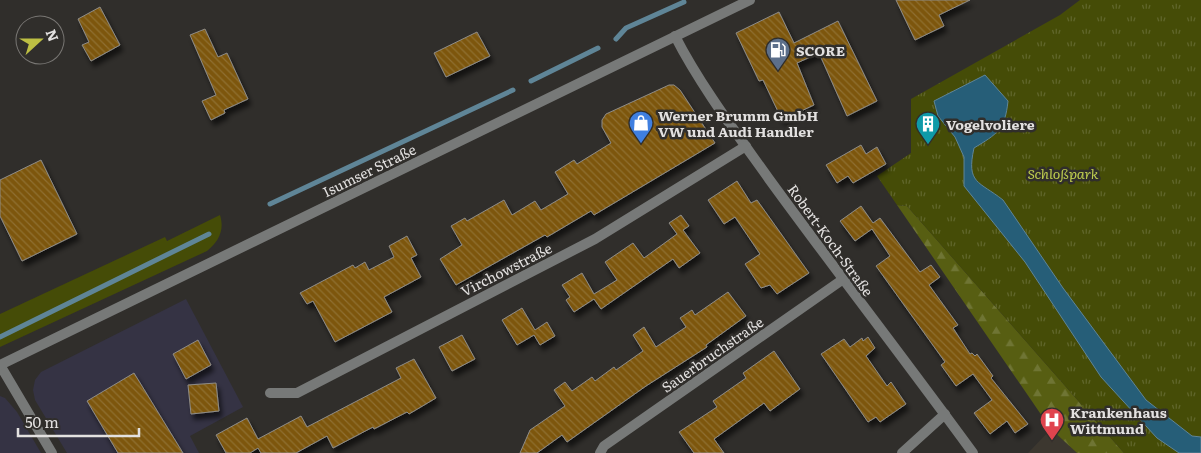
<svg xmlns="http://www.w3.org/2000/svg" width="1201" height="453" viewBox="0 0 1201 453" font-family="Literata,serif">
<defs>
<pattern id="forest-firs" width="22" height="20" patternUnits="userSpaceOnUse" patternTransform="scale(1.25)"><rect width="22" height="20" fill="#575e12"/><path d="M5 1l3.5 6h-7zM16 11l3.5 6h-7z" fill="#6f7534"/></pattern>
<pattern id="park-tufts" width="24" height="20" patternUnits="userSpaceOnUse" patternTransform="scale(1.25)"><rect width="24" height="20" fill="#454c07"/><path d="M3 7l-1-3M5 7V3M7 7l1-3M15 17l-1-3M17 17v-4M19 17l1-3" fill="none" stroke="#60662b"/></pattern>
<pattern id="building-back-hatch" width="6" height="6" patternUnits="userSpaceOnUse" patternTransform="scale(1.25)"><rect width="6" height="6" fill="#7d570e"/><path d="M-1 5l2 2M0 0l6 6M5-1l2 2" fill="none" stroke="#8f6f31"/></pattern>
<filter id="shadow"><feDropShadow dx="3" dy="5.5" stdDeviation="2.5" flood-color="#0009"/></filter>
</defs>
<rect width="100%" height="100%" fill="#302e2b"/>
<!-- commercial -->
<g fill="#353344">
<polygon points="186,299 243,407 190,436 199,453 67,453 35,400 33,390 35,380 41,372"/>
<polygon points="0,396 5,398 17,412 41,453 0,453"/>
</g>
<!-- built -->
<polygon fill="#3c372f" points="1051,429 1077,453 1028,453"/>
<!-- grass -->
<path fill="#454c07" d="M220,215C225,231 218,242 207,251L0,347V314L165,237L167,241Z"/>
<!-- forest -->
<polygon fill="url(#forest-firs)" points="897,205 907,206 1124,453 1077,453 1051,429"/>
<!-- park -->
<polygon fill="url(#park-tufts)" points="1080,0 1201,0 1201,453 1124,453 907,206 897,205 877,176 911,153 911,99 1060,15"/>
<!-- water -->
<path fill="#265e78" stroke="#5f8597" d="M985,75L1008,101C1005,130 997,134 974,148C966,184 979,181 1003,200L1063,288L1146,400L1192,436L1201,437V453H1179L1157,438L1101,377L1025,262L964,186V157L955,137L938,116L934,101Z"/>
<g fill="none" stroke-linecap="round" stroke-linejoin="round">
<!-- stream -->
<g stroke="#5f8597" stroke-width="5">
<polyline points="616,39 626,28 684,2"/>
<polyline points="531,81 598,48"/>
<polyline points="270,204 513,90"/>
<polyline points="0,337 209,234"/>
</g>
</g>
<!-- building -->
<g fill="url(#building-back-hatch)" stroke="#8e8c88" filter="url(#shadow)">
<polygon points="896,0 970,0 939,15 944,26 915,40"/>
<polygon points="100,7 120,45 91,61 82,45 89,42 78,19"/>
<polygon points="779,12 794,43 838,21 877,101 847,116 819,53 797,63 814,105 782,120 763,80 759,81 736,33"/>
<polygon points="205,29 218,57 227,53 248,99 224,110 225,113 211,120 202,101 216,95 190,35"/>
<polygon points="477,32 490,56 446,77 434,53"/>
<polygon points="669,85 674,85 680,90 715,143 594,215 591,211 547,237 545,235 456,285 440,259 462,245 451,226 465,218 467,221 504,200 512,215 535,201 541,210 568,194 555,172 574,160 577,164 611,143 602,127 602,120 606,114"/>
<polygon points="861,145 866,154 877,147 886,164 853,183 848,176 837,183 826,165"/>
<polygon points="41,160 77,234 22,261 0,216 0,180"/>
<polygon points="737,181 751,203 757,200 809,273 777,294 770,285 761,288 745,264 760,254 735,217 724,224 708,200"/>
<polygon points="861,206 873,223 880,218 920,272 931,265 940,277 929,285 958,325 953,328 970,354 972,353 975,356 977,354 993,376 991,378 1028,424 1015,433 1007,421 990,434 974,413 992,400 973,374 956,386 941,365 945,362 876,266 890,256 872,229 855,241 840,221"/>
<polygon points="681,215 689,226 683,230 700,253 679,268 673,259 601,309 594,299 574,312 566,300 570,297 562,285 582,273 594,294 617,280 605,262 633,243 644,258 677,234 669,223"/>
<polygon points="407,236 417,255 411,258 421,277 384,297 392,312 335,342 313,301 307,304 300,293 353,265 355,268 365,262 369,270 394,257 389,246"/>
<polygon points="728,292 746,316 706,345 707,347 646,386 567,442 562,435 537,453 520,453 530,430 565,406 554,390 565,382 572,391 592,377 595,381 614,367 616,370 643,351 633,335 644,327 656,347 686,327 680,318 692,310 695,315"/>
<polygon points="522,308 535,330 547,322 555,336 540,345 534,335 517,345 502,320"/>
<polygon points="462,335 475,359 452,371 439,347"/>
<polygon points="868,337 875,348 866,356 887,386 891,382 906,404 880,422 876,417 868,422 821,354 844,339 850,347 862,338 863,341"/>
<polygon points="198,340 211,365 186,379 173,354"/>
<polygon points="774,351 800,389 770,411 764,403 714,439 724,453 694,453 679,432 717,407 713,401 746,378 743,373"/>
<polygon points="414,359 436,398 409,414 407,412 374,429 373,427 333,448 327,436 296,453 261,453 258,448 250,453 226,453 216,435 247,418 258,439 301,416 307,427 401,378 396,368"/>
<polygon points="134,373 183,453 118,453 87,401"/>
<polygon points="216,383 219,411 191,414 188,385"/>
</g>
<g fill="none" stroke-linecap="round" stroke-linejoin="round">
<!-- minor -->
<g stroke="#777978" stroke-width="10">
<path d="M675,36C700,85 737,134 769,179C836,271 906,361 973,453"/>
<polyline points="0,365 52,453"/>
<polyline points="270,393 297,393 595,239 746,146"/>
<polyline points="600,453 604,446 842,280"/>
<polyline points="902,453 945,414"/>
</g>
<!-- tertiary -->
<polyline stroke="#777978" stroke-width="10" points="0,365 750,0"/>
</g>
<!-- icons -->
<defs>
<symbol id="fuel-pin" viewBox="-11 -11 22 30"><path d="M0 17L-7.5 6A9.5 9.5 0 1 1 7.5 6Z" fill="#5c6f8a" stroke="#302e2b"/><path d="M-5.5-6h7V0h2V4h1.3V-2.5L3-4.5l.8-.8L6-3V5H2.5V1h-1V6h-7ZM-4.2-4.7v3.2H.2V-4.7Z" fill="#fff"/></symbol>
<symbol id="shop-pin" viewBox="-11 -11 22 30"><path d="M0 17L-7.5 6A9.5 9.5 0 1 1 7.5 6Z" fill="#3f7fe0" stroke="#302e2b"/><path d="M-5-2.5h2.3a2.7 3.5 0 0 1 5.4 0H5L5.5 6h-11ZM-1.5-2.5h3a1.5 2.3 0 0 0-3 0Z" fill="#fff"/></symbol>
<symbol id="building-pin" viewBox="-11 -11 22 30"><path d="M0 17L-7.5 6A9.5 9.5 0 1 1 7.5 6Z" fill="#0f9aa8" stroke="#302e2b"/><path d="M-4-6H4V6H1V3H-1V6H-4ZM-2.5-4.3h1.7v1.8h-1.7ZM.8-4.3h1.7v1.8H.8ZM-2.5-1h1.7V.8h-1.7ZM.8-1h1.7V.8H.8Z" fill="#fff"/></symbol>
<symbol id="hospital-pin" viewBox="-11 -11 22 30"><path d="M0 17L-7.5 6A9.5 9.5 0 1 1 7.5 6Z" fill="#e0444e" stroke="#302e2b"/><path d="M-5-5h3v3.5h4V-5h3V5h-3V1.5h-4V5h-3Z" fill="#fff"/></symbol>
</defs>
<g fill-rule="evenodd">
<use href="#fuel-pin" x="764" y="36" width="28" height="38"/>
<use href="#shop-pin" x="627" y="109" width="28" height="38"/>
<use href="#building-pin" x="914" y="110" width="28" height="38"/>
<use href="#hospital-pin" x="1038" y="406" width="28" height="38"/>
</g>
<g text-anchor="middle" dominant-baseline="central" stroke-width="5" stroke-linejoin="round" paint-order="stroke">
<!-- poi labels -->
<g font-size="14" font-weight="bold" fill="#e3e1e0" stroke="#302e2b" text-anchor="start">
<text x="796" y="50">SCORE</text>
<text x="658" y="115">Werner Brumm GmbH<tspan x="658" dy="16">VW und Audi Handler</tspan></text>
<text x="946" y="124">Vogelvoliere</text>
<text x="1070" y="412">Krankenhaus<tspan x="1070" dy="16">Wittmund</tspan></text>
</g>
<!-- street labels -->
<g font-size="14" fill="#e3e1e0" stroke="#302e2b">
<text transform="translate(369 170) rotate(-26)">Isumser Straße</text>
<text transform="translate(831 240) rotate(54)">Robert-Koch-Straße</text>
<text transform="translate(506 269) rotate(-27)">Virchowstraße</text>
<text transform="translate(712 354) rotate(-35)">Sauerbruchstraße</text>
</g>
<!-- park labels -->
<g font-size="14" font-style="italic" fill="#becd4e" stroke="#302e2b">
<text x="1063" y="173">Schloßpark</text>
</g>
</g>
<!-- north arrow -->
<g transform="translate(40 40) rotate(69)"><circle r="24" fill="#302e2b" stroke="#787673"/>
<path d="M0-4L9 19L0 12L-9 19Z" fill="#bdbf43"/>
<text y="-8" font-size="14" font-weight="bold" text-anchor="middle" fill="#e3e1e0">N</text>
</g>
<!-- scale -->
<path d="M18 428v8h121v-8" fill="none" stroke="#e3e1e0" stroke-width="2.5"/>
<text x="25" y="428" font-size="15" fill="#e3e1e0" stroke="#302e2b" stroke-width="4" paint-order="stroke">50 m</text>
</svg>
